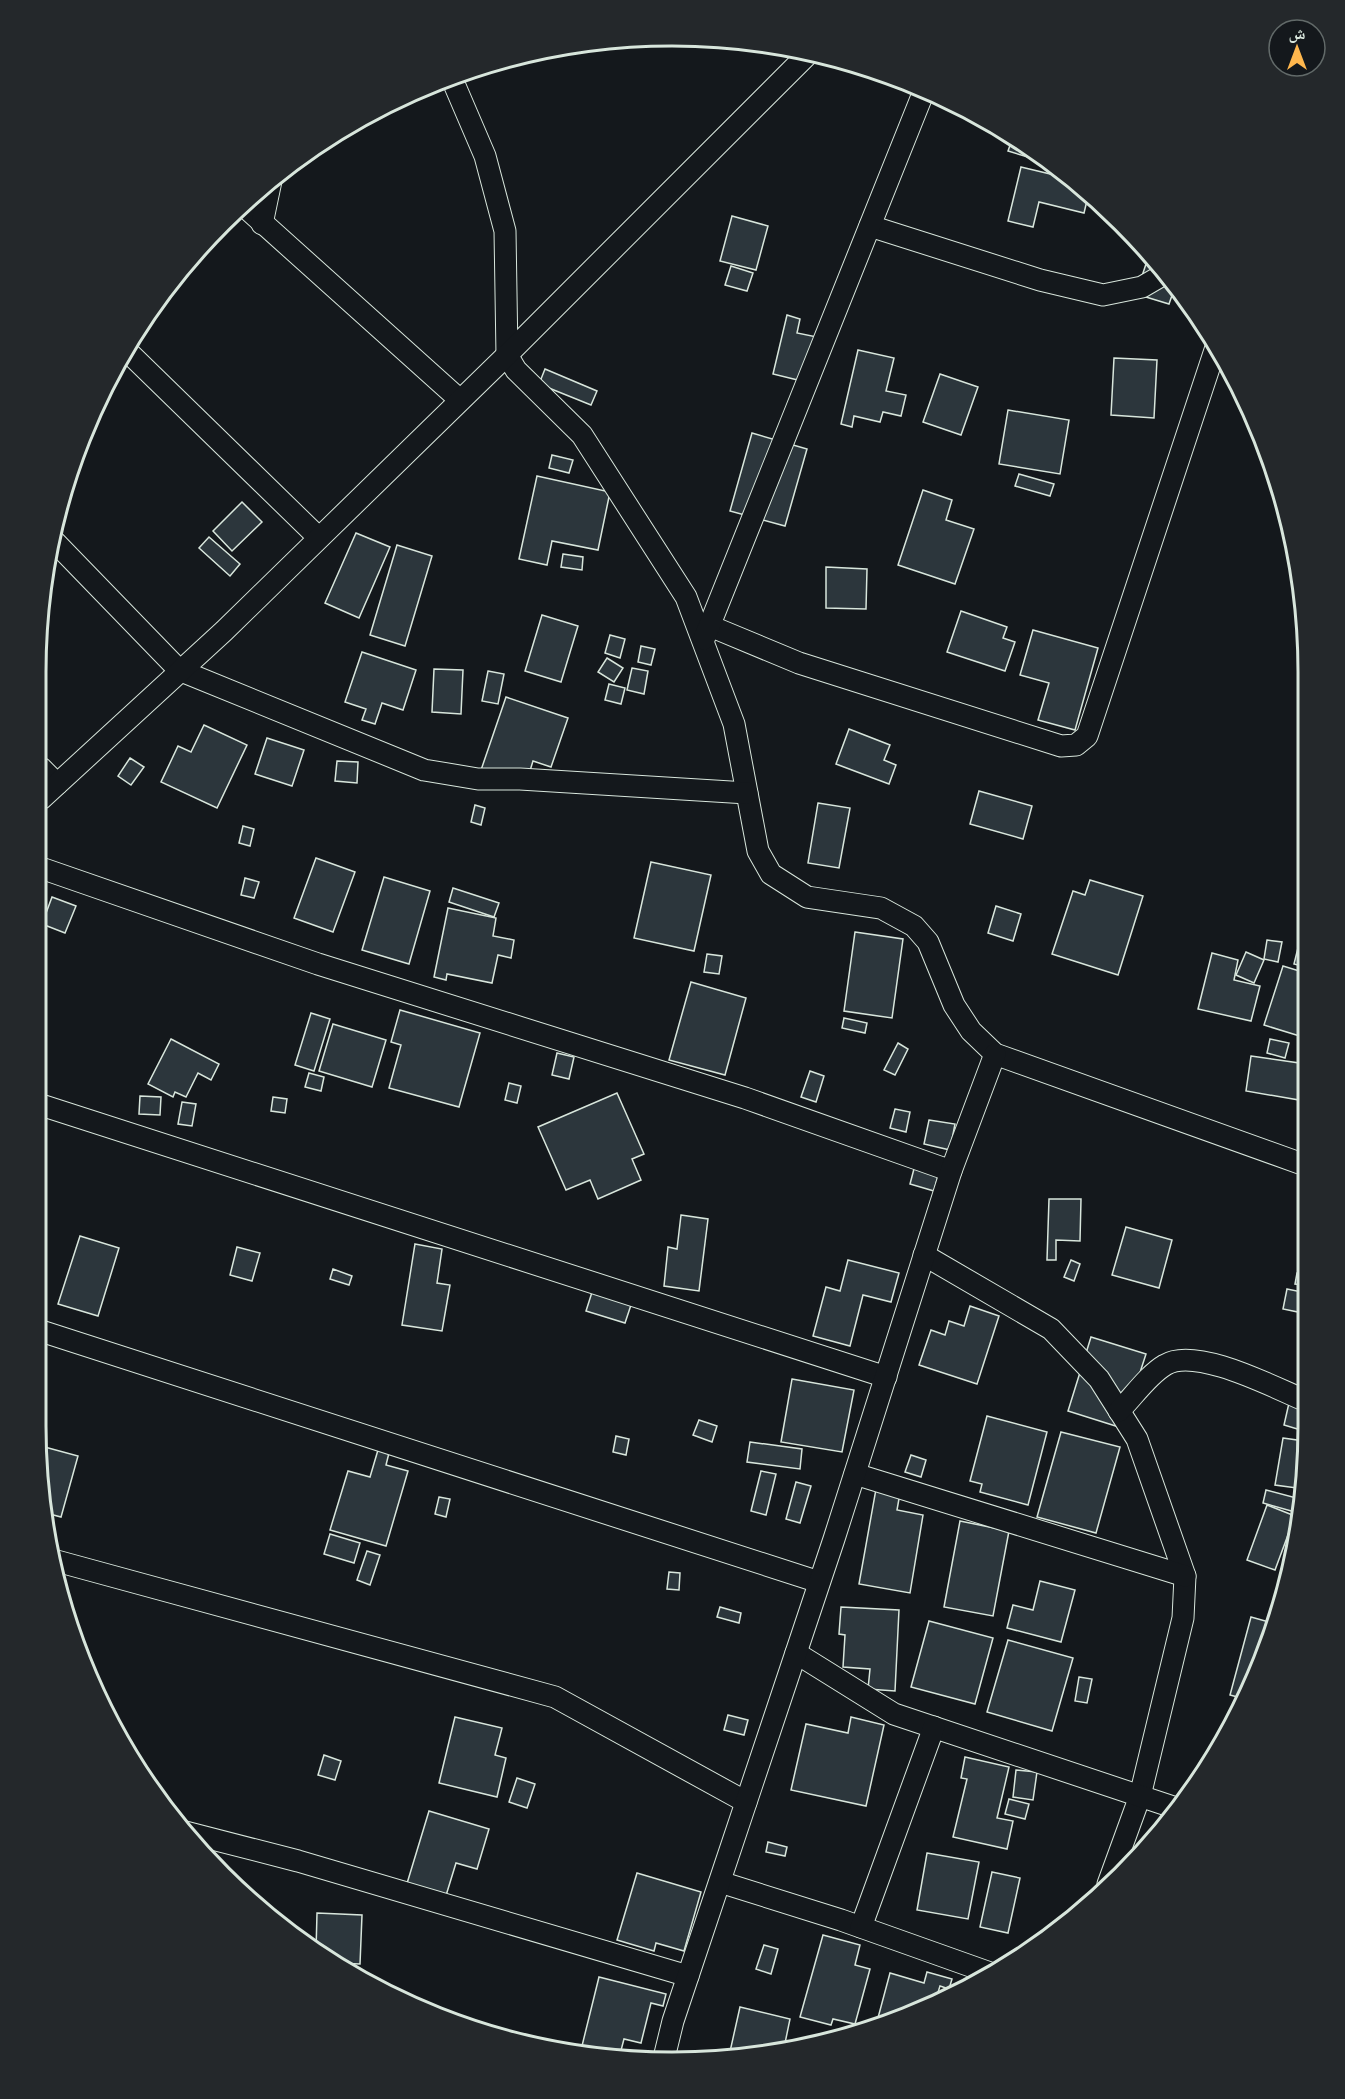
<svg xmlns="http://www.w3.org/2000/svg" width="1345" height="2099" viewBox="0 0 1345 2099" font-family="Bitter,'Noto Naskh Arabic',serif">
<rect width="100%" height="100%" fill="#14181c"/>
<!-- building -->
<g fill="#2c363c" stroke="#d8e6dc" stroke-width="1.5">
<polygon points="1013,137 1051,164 1008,151"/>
<polygon points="1021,167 1071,179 1089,192 1084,213 1039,202 1033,227 1008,221"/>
<polygon points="732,216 768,226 756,270 720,261"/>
<polygon points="1149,255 1176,284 1169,304 1136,294"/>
<polygon points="731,266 753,273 747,291 725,285"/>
<polygon points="787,315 800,319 797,333 817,337 806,382 773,374"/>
<polygon points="858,350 894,358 886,391 906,395 901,416 883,412 880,422 854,416 852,427 841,424"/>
<polygon points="1114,358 1157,360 1154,418 1111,415"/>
<polygon points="545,369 597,391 591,405 539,384"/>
<polygon points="940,374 978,387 961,435 923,422"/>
<polygon points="1008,410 1069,420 1060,474 999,464"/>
<polygon points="752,433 807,449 785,526 730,511"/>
<polygon points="552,455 573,460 569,473 549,468"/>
<polygon points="1019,474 1054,484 1050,496 1015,486"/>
<polygon points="537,476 610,492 598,550 552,541 547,565 519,559"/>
<polygon points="923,490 952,500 946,520 974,529 955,584 898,565"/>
<polygon points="242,502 262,522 232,551 213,531"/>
<polygon points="356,533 390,547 359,618 325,603"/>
<polygon points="209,537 240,564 230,576 199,548"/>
<polygon points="397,545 432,556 405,646 370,635"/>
<polygon points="563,554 583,557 582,570 561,567"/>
<polygon points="826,567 867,569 866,609 826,608"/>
<polygon points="961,611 1007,627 1003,638 1015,642 1005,671 947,652"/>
<polygon points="542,615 578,626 561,682 525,671"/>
<polygon points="1033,630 1098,648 1075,730 1038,720 1049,683 1020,675"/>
<polygon points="610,635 625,639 620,658 605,653"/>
<polygon points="641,646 655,649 651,665 638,662"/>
<polygon points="362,652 416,670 403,710 382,703 375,724 362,720 366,709 345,702"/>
<polygon points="607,658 623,668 614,682 598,672"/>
<polygon points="632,668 648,671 644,694 627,690"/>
<polygon points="434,669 463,670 461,714 432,712"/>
<polygon points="488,671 504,674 498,704 482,701"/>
<polygon points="609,684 625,688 621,704 605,700"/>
<polygon points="506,697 568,718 551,767 533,761 525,787 480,773"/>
<polygon points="204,725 247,745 217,808 161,782 178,746 191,752"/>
<polygon points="849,729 890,745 884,760 896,765 889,784 836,764"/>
<polygon points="267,738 304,750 292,786 255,774"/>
<polygon points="130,758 144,767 131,785 118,776"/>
<polygon points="337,761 358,762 357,783 335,781"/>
<polygon points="979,791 1032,806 1023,839 970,824"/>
<polygon points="818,803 850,808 839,868 808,863"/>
<polygon points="475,805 485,808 481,825 471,822"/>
<polygon points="243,826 254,829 250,846 239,843"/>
<polygon points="316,858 355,872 333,932 294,918"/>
<polygon points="651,862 711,875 694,951 634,938"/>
<polygon points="384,877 430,891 409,964 362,950"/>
<polygon points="245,878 259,882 254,898 241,895"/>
<polygon points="1090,880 1143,896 1118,975 1052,954 1073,891 1085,895"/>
<polygon points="453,888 499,903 494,917 449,902"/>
<polygon points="52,897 76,906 65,933 42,924"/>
<polygon points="996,906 1021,914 1013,941 988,933"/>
<polygon points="448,908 496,918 493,936 514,940 511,958 498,955 492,983 447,974 446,980 434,977"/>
<polygon points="855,932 903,939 892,1018 844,1011"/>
<polygon points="1267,940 1282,942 1278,962 1264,959"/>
<polygon points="1298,948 1306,950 1306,967 1294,964"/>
<polygon points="1246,952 1264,960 1254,983 1236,975"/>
<polygon points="1212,953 1238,960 1234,980 1260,986 1251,1021 1198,1009"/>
<polygon points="707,954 722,956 719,974 704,972"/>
<polygon points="1283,966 1306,973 1306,1038 1264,1025"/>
<polygon points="691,982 746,998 725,1075 669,1060"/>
<polygon points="400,1010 480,1033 459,1107 389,1088 401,1045 391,1042"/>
<polygon points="311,1013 330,1019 314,1071 295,1065"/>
<polygon points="844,1018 867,1023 865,1033 842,1028"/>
<polygon points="333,1024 386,1040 372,1087 319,1071"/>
<polygon points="171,1039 219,1064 211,1080 198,1073 186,1097 175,1092 173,1097 148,1084"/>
<polygon points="1270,1039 1289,1043 1285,1058 1267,1053"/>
<polygon points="898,1043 908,1049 895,1075 884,1070"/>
<polygon points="557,1053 574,1057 569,1079 552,1075"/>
<polygon points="1251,1056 1306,1064 1305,1101 1246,1091"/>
<polygon points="810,1071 824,1076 816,1102 801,1097"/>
<polygon points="309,1073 324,1077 321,1091 305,1087"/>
<polygon points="509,1083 521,1086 517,1103 505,1100"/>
<polygon points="617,1093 644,1154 632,1159 641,1180 598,1199 590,1180 566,1190 538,1127"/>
<polygon points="140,1096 161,1097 160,1115 139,1114"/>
<polygon points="273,1097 287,1099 285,1113 271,1111"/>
<polygon points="182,1102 196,1104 192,1126 178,1124"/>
<polygon points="895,1109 910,1112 906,1132 890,1128"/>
<polygon points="929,1120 955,1124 950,1150 924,1144"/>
<polygon points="915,1165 939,1172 934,1191 910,1184"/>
<polygon points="1049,1199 1081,1199 1080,1241 1056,1240 1056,1260 1047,1260"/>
<polygon points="681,1215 708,1219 699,1291 664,1286 668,1247 677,1249"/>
<polygon points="1126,1227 1172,1240 1159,1288 1112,1275"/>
<polygon points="80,1236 119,1248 98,1316 58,1304"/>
<polygon points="415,1244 442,1249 437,1283 450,1285 442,1331 402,1325"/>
<polygon points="237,1247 260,1253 252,1281 230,1275"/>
<polygon points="848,1260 899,1273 891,1302 863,1295 850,1346 813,1336 826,1287 840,1291"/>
<polygon points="1071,1260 1080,1264 1074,1281 1064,1277"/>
<polygon points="333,1269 352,1276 349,1285 330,1279"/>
<polygon points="1297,1273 1305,1274 1305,1285 1295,1284"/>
<polygon points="594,1286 633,1299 625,1323 586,1311"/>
<polygon points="1287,1289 1302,1292 1298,1312 1283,1309"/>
<polygon points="970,1306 999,1316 977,1384 919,1365 931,1330 945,1335 949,1321 964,1326"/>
<polygon points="1091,1337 1146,1354 1122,1428 1068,1411"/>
<polygon points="792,1379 854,1390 842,1452 781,1442"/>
<polygon points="1289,1403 1304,1407 1304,1431 1284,1425"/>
<polygon points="987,1416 1047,1432 1028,1505 980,1492 982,1484 970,1481"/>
<polygon points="699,1420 717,1426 712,1442 693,1435"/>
<polygon points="1061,1432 1120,1447 1096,1533 1037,1517"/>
<polygon points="616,1436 629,1439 626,1455 613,1452"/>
<polygon points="1283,1438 1304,1441 1304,1489 1275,1485"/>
<polygon points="750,1442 802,1449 800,1469 747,1462"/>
<polygon points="41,1446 78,1456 61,1517 42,1512"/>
<polygon points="378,1450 389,1453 386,1465 408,1471 386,1546 330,1530 348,1471 370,1477"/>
<polygon points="911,1455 926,1460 921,1477 905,1472"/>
<polygon points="761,1471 776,1474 766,1515 751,1511"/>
<polygon points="796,1482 811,1486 800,1523 786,1519"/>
<polygon points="876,1489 900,1493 897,1510 923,1515 910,1593 859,1584"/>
<polygon points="1266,1490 1304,1500 1302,1514 1263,1503"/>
<polygon points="439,1497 450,1499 446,1517 435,1514"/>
<polygon points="1267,1505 1295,1516 1275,1570 1247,1560"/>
<polygon points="960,1521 1009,1531 993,1616 944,1607"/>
<polygon points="330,1534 360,1543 354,1563 324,1554"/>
<polygon points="367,1551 380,1555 370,1585 357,1580"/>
<polygon points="669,1572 680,1573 679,1590 667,1589"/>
<polygon points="1040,1581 1075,1590 1061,1642 1007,1628 1013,1605 1033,1610"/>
<polygon points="720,1607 741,1613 739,1623 717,1617"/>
<polygon points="841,1607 899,1610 895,1691 868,1689 870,1669 843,1667 845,1635 839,1634"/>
<polygon points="1251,1617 1269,1622 1263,1643 1268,1644 1260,1670 1245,1699 1230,1695"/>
<polygon points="929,1621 993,1638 975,1704 911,1687"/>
<polygon points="1008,1640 1073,1658 1052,1731 987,1712"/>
<polygon points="1079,1677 1092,1679 1087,1703 1075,1701"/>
<polygon points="728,1715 748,1720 744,1735 724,1730"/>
<polygon points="455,1717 502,1728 495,1755 506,1758 497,1797 439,1783"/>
<polygon points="851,1717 884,1725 866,1806 791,1790 806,1724 848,1733"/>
<polygon points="324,1755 341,1761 335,1780 318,1775"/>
<polygon points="965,1757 1009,1767 997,1818 1013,1821 1007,1849 953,1837 967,1779 961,1778"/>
<polygon points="1016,1770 1037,1772 1033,1800 1013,1797"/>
<polygon points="517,1778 535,1784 527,1808 509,1802"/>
<polygon points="1009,1799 1029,1804 1025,1819 1005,1814"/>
<polygon points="429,1811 489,1829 477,1869 456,1863 444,1902 405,1890"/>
<polygon points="768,1842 787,1847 785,1856 766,1852"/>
<polygon points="927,1853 979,1862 968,1919 917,1910"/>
<polygon points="992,1872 1020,1878 1008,1933 980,1927"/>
<polygon points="637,1873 701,1892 684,1951 656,1943 654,1951 617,1940"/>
<polygon points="317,1913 362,1915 360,1964 335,1963 316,1951"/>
<polygon points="823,1935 860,1945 855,1965 870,1969 855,2024 833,2019 831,2025 800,2017"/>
<polygon points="764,1945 778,1949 771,1974 756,1969"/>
<polygon points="927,1972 952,1979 949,1989 940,1986 935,2002 938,2003 916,2014 875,2029 890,1973 924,1983"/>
<polygon points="599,1977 666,1994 663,2006 651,2003 641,2043 624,2039 619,2058 580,2054"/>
<polygon points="740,2007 790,2019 784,2048 729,2056"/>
</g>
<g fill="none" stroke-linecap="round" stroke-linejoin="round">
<defs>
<g id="minor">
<polyline points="452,79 485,156 505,231 507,355 516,370 582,435 686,597 734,724 758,851 771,874 807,897 881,908 914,926 928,942 954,1005 971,1031 995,1054 1305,1165"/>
<polyline points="244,206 460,400"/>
<polyline points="262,224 271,181"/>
<polyline points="870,226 1040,280 1103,295 1142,287 1166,273"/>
<polyline points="125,349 318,537"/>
<polyline points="54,541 179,670 424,770 478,779 520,779 747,793"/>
<polyline points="710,626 799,663 1061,746 1076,745 1087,736 1216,347"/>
<polyline points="704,639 924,91"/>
<polyline points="41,768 57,784"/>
<polyline points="41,799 224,631 507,355 808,54"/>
<polyline points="41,868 318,964 745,1098 951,1171"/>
<polyline points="41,1105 886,1377"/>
<polyline points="924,1255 1051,1329 1099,1379 1137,1439 1185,1576 1183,1618 1140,1796 1108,1884"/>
<polyline points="41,1331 819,1582"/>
<path d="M1119,1411C1133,1397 1148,1375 1165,1365C1195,1346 1273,1387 1304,1400"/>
<polyline points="855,1474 1185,1576"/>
<polyline points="53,1560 555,1697 746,1802"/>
<polyline points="796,1653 894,1714 1179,1809"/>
<polyline points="185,1832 298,1861 688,1976"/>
<polyline points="720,1882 841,1920 993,1974"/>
<polyline points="861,1927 934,1727"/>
<polyline points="663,2062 673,2021 834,1539 951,1171 995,1054"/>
</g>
</defs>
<!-- minor casing -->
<use href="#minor" stroke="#d8e6dc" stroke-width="23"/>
<!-- minor -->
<use href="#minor" stroke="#14181c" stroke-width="21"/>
</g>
<!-- crop -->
<path d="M0 0H1345V2099H0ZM672 46H672A626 626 0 0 1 1298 672V1426A626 626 0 0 1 672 2052H672A626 626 0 0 1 46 1426V672A626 626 0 0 1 672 46Z" fill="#24282b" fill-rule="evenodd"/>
<path fill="none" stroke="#d8e6dc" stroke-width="3" d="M672 46H672A626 626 0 0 1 1298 672V1426A626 626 0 0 1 672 2052H672A626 626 0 0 1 46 1426V672A626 626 0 0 1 672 46Z"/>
<!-- north arrow -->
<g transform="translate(1297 48)"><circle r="28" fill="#14181c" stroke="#626a69" stroke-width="1.5"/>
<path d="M0-4.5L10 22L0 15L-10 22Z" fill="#ffb74d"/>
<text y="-9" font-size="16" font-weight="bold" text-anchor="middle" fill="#d8e6dc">ش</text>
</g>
</svg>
